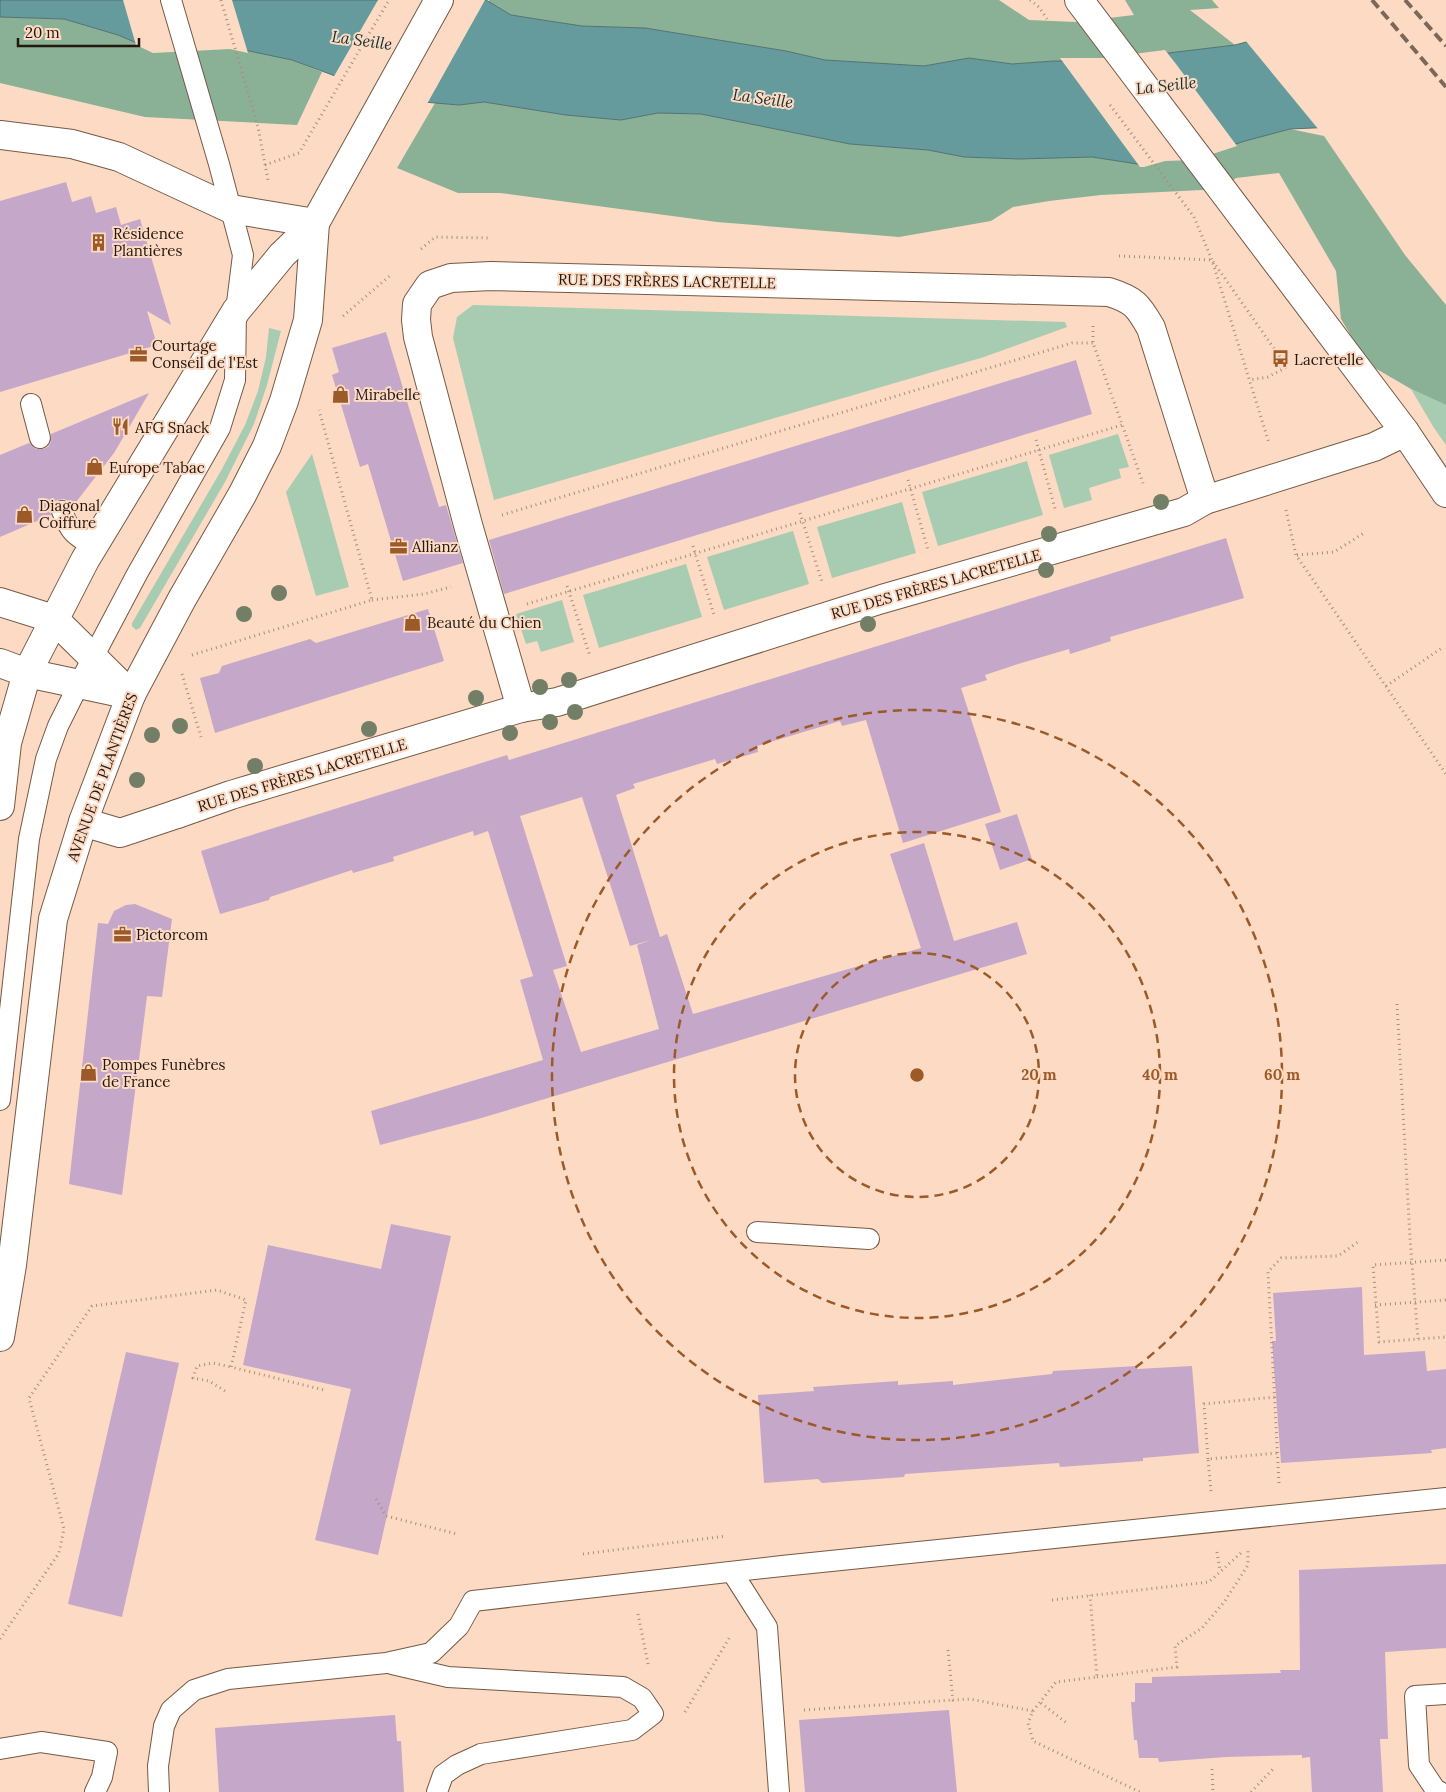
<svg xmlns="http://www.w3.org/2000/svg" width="1446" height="1792" viewBox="0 0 1446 1792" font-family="Lora,serif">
<rect width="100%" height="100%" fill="#fddac3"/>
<!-- green -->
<g fill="#a7ccb2">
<polygon points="473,305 1065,322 1067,327 984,357 494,500 453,338 457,317"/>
<polygon points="269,328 281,331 267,385 254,424 225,482 140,628 136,630 132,626 132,623 222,469 245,425 258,391 266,357"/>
<polygon points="1411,389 1446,405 1446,445 1434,428"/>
<polygon points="1118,434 1129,467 1119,469 1121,478 1089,488 1092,500 1064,508 1049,455"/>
<polygon points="312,454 349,587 316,596 286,492"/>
<polygon points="1027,461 1043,515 938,546 922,492"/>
<polygon points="902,502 916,553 832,578 817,527"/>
<polygon points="793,531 809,584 724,610 707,557"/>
<polygon points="686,564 702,617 599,648 583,595"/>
<polygon points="562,600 574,642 541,652 537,641 526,644 516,614"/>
</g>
<!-- forest -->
<g fill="#8ab196">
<polygon points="489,0 999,0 1029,20 1076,22 1134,15 1125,0 1212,0 1219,8 1190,10 1235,45 1102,61 1054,61 1012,64 969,58 924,66 886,64 825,60 786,51 645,28 582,26 549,21 511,15 489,2"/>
<polygon points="0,17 64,19 118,35 153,50 230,47 292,60 322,72 297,125 145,117 0,83"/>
<polygon points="484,102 566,115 621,120 658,113 701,114 850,144 928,150 964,157 1019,159 1092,157 1144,165 1290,129 1324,136 1405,255 1446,305 1446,405 1411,389 1368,364 1341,319 1336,271 1279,173 1236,178 1222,189 1101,195 1049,201 1013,207 991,221 899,237 717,222 500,193 458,193 397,168 435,103 459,105"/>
</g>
<!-- water -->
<polygon fill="#659b9c" stroke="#517372" points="0,0 486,0 511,15 549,21 582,26 645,28 786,51 825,60 924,66 969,58 1012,64 1054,61 1102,61 1235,45 1265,37 1358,126 1290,129 1245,141 1193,158 1165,158 1144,165 1092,157 1019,159 964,157 928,150 850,144 701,114 658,113 621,120 566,115 484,102 459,105 400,100 292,60 230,47 153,50 118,35 64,19 0,17"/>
<!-- pier -->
<g fill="#fddac3">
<polygon points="123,0 232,0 248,53 230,49 153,53 136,45"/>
<polygon points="378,0 485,0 427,104 399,102 333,78"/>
<polygon points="1446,15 1446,117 1358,129 1319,130 1245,40 1265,34 1331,26 1370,32 1418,27"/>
<polygon points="1165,50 1176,64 1237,146 1194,160 1165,161 1144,167 1140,167 1060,58 1102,58"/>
</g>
<!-- building -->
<g fill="#c5a7c9" fill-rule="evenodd">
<polygon points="66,182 72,202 91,196 96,213 116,207 121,225 140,219 171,325 147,311 157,345 0,392 0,201"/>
<polygon points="386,332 439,507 446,505 463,563 403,581 368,464 360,467 332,375 339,372 332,348"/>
<polygon points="1076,360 1092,414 504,594 489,540"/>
<polygon points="149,393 114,453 73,506 69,501 64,499 57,500 52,504 50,509 51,515 0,537 0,455 29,443 36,449 43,449 48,447 51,442 51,434"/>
<path d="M1226,538L1244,598L1110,637L1111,641L1070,654L1069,649L1018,664L985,675L987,680L961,688L1001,812L903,843L866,720L842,726L840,721L757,746L758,752L717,764L715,759L633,784L635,788L616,795L660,937L667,934L693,1014L921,948L890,854L924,843L954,941L1017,922L1027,954L478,1119L380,1145L371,1111L543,1060L520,980L537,975L533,976L488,831L474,836L473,831L393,857L394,861L353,873L352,870L270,897L269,900L220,914L201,851L507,755L509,760ZM582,797L630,946L651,940L637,945L659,1029L581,1052L553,970L567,966L520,816Z"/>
<polygon points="428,609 444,661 215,733 200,678 219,673 222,666 310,639 316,643"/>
<polygon points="1017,814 1032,859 1000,870 985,824"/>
<polygon points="135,904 172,919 162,997 147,996 122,1195 69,1184 98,923 108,924 114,911 126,905"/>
<polygon points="391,1224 451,1236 378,1555 315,1540 351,1389 243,1365 268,1245 381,1269"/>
<polygon points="1362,1287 1364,1355 1425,1351 1427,1371 1446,1369 1446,1448 1431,1450 1432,1453 1281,1463 1272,1341 1276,1341 1273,1293"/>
<polygon points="126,1352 179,1363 122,1617 68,1604"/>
<polygon points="1137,1366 1137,1369 1192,1366 1199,1453 1143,1458 1143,1461 1060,1467 1059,1463 905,1474 904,1477 835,1482 822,1483 818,1479 764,1483 758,1395 814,1391 813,1387 898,1381 898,1385 953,1381 953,1385 1052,1374 1053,1371"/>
<polygon points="1446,1564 1446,1648 1385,1652 1388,1739 1380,1739 1383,1792 1312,1792 1310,1757 1302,1758 1302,1755 1226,1757 1159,1762 1158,1758 1139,1758 1137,1740 1134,1740 1131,1702 1135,1702 1135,1683 1152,1683 1152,1677 1281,1673 1280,1670 1300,1670 1299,1570"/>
<polygon points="949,1710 957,1792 805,1792 799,1720"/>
<polygon points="395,1715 397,1741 401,1741 404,1792 219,1792 215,1728"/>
</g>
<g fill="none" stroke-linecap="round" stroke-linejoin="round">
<defs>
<g id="service">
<polyline points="31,404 40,438"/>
<path d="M62,511C70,532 74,535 93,546"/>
<polyline points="0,1100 29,839 46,759 58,726 79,684 137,574 220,428 235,380 236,311 243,255 219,164 171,0"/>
<polyline points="757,1232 869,1239"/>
<polyline points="732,1572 767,1627 779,1792"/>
<polyline points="392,1664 448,1677 623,1687 642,1698 653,1714 632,1730 481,1754 457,1765 443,1775 437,1792"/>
<polyline points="0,1749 41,1742 107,1752 102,1777 95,1792"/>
<polyline points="159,1792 158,1766 164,1726 171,1710 194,1690 228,1679 386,1663 431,1653 459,1626 473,1601 782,1566 1446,1498"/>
<polyline points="1440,1792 1435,1789 1419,1765 1415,1696 1446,1694"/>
</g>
<polyline id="pedestrian" points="83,822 120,833 177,814"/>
<g id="minor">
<polyline points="0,135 72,144 119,157 231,209 315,223"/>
<path d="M521,708L468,525L418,337L416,320L417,304L430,285L451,278L491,276L1109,292C1134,300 1138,305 1151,328L1205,500"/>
<polyline points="177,814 231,795 521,708 557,702 882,599 1184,512 1205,500 1374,447 1405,432"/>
</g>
<g id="tertiary">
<polyline points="0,602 54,619"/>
<polyline points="0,663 27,673"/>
</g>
<polyline id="secondary" points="1079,0 1405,432 1446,493"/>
<g id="primary">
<polyline points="54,619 131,695"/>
<polyline points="27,673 131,695"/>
<polyline points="0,806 7,743 27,673 85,560 236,311 282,255 315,223 439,0"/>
<polyline points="0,1337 12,1265 53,919 84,819 131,695 182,599 242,495 267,446 284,401 308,320 315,223"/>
</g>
</defs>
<!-- service casing -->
<use href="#service" stroke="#765945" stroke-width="22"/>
<!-- pedestrian casing -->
<use href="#pedestrian" stroke="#765945" stroke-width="30"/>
<!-- minor casing -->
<use href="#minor" stroke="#765945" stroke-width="30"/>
<!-- tertiary casing -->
<use href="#tertiary" stroke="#765945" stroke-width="30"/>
<!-- secondary casing -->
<use href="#secondary" stroke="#765945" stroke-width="30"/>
<!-- primary casing -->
<use href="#primary" stroke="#765945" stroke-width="30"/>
<!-- path -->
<g stroke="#a88e7c" stroke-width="3" stroke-dasharray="1 4" stroke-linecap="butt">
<polyline points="221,0 258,127 268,180"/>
<polyline points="1030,0 1039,7 1047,19"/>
<polyline points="1110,105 1194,217 1212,260 1269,443"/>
<polyline points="265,165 299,153 389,0"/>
<polyline points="421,249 435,237 490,238"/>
<polyline points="1119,256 1212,260 1287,367 1268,377 1249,380"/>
<polyline points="343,316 392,274"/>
<polyline points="1093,326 1093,343 1144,486"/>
<polyline points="1036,440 1056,512"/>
<polyline points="908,480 928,550"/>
<polyline points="1286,510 1296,555 1446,774"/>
<polyline points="800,513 822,582"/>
<polyline points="502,515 1072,343 1093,343"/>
<polyline points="693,546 714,615"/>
<polyline points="1297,555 1334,552 1364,533"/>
<polyline points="567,586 590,656"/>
<polyline points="372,600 424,594 451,587"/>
<polyline points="527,604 1122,425"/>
<polyline points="192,655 372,600 319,410"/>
<polyline points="182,674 201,737"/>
<polyline points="1386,686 1442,648"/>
<polyline points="1397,1004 1410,1238 1418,1339"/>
<polyline points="1446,1260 1373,1265 1379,1342 1446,1337"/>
<polyline points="1375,1305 1446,1300"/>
<polyline points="225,1391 209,1381 193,1378 197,1366 213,1363 231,1367"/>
<polyline points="1208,1459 1204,1404 1275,1397"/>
<polyline points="1279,1483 1268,1272 1281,1258 1338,1256 1358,1242"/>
<polyline points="1211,1491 1208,1459 1278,1453"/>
<polyline points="376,1499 386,1516 457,1534"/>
<polyline points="1217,1552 1220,1571"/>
<polyline points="583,1554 726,1536"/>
<polyline points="1052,1600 1209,1582 1242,1552"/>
<polyline points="638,1614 648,1664"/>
<polyline points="0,1639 59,1553 64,1529 29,1398 92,1306 217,1290 246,1300 231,1367 324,1390"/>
<polyline points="948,1650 953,1700 970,1699 1033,1711 1028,1723 1033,1741 1140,1792"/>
<polyline points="1097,1677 1177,1667 1175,1646 1202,1628 1225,1601 1248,1565 1248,1550"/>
<polyline points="1041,1703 1068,1724"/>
<polyline points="804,1710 953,1700"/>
<polyline points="1033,1711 1056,1682 1097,1677 1090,1595"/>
<polyline points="685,1712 731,1635"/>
<polyline points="1212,1769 1213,1792"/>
<polyline points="1251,1792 1275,1767"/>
</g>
<!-- service -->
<use href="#service" stroke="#fff" stroke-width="20"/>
<!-- pedestrian -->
<use href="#pedestrian" stroke="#fff" stroke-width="28"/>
<!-- minor -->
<use href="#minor" stroke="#fff" stroke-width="28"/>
<!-- tertiary -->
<use href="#tertiary" stroke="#fff" stroke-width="28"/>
<!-- secondary -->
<use href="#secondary" stroke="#fff" stroke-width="28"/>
<!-- primary -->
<use href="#primary" stroke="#fff" stroke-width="28"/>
<!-- rail -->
<g stroke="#7d6759" stroke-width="4" stroke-dasharray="10 5" stroke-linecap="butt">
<polyline points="1372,0 1446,87"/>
<polyline points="1405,0 1446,46"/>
</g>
</g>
<!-- trees -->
<g fill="#727e65">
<circle cx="1161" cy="502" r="8"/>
<circle cx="1049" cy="534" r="8"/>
<circle cx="1046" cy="570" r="8"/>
<circle cx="279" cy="593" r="8"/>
<circle cx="244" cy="614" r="8"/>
<circle cx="868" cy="624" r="8"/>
<circle cx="569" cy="680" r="8"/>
<circle cx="540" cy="687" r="8"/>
<circle cx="476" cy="698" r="8"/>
<circle cx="575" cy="712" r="8"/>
<circle cx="550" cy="722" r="8"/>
<circle cx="180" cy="726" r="8"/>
<circle cx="369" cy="729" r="8"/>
<circle cx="510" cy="733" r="8"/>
<circle cx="152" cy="735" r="8"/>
<circle cx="255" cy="766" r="8"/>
<circle cx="137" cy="780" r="8"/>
</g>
<!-- distance rings -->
<g fill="none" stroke="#9c5a28" stroke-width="2.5" stroke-dasharray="9 6">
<circle cx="917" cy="1075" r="122"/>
<circle cx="917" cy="1075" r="243"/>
<circle cx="917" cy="1075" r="365"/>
</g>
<!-- icons -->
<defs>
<symbol id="building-bare" viewBox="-9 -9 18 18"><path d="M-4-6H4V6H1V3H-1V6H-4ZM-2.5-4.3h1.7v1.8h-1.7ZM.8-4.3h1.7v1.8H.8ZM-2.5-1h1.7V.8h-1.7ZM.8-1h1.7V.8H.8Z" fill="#9c5a28" stroke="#fddac3" stroke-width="2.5" paint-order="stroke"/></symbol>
<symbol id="office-bare" viewBox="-9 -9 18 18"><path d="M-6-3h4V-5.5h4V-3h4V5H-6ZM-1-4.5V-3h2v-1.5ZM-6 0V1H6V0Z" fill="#9c5a28" stroke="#fddac3" stroke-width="2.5" paint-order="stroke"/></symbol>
<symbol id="bus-bare" viewBox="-9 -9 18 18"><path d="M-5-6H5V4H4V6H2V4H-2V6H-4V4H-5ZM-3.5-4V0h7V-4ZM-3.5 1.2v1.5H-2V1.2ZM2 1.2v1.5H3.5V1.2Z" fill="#9c5a28" stroke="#fddac3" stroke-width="2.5" paint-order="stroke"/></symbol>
<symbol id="shop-bare" viewBox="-9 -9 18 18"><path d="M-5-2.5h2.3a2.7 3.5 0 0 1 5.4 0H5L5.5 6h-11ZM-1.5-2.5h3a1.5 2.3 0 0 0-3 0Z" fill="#9c5a28" stroke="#fddac3" stroke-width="2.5" paint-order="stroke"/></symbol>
<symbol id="restaurant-bare" viewBox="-9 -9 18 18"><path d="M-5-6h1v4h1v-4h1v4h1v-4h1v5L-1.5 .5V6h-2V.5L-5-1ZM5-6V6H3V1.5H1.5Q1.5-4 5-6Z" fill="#9c5a28" stroke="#fddac3" stroke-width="2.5" paint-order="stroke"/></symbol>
</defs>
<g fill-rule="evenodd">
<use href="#building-bare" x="86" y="230" width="25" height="25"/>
<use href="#office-bare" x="126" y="342" width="25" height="25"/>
<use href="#bus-bare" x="1268" y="346" width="25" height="25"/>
<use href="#shop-bare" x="328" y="382" width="25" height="25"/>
<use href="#restaurant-bare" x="108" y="414" width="25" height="25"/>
<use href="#shop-bare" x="82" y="454" width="25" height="25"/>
<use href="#shop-bare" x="12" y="502" width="25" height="25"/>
<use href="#office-bare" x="386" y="534" width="25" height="25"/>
<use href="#shop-bare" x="400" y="610" width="25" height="25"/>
<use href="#office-bare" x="110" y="922" width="25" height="25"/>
<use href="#shop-bare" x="76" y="1060" width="25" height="25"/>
</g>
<g text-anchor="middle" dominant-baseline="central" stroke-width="4" stroke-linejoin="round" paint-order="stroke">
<!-- poi labels -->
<g font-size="15" fill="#23170f" stroke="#fddac3" text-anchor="start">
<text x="113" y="233">Résidence<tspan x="113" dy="17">Plantières</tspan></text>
<text x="152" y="345">Courtage<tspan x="152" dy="17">Conseil de l'Est</tspan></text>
<text x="1294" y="359">Lacretelle</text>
<text x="355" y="394">Mirabelle</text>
<text x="135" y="427">AFG Snack</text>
<text x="109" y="467">Europe Tabac</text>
<text x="39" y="505">Diagonal<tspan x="39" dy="17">Coiffure</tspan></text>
<text x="412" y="546">Allianz</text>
<text x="427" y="622">Beauté du Chien</text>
<text x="136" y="934">Pictorcom</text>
<text x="102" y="1064">Pompes Funèbres<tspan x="102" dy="17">de France</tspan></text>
</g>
<!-- street labels -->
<g font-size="15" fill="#23170f" stroke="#fddac3">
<text transform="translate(667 281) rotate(1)">RUE DES FRÈRES LACRETELLE</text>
<text transform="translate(936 584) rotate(-16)">RUE DES FRÈRES LACRETELLE</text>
<text transform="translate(302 775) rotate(-17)">RUE DES FRÈRES LACRETELLE</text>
<text transform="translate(102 777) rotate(-70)">AVENUE DE PLANTIÈRES</text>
</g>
<!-- water labels -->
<g font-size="16" font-style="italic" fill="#133131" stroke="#fddac3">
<text transform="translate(362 40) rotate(8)">La Seille</text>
<text transform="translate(1166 85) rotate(-6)">La Seille</text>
<text transform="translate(763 98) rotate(8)">La Seille</text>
</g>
</g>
<circle cx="917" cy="1075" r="8" fill="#9c5a28" stroke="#fddac3" stroke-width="2.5"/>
<g font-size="15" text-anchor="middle" font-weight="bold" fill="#9c5a28" stroke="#fddac3" stroke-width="4" stroke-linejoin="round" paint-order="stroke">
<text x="1039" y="1080">20 m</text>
<text x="1160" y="1080">40 m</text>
<text x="1282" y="1080">60 m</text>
</g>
<!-- scale -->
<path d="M18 38v8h121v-8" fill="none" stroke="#23170f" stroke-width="2.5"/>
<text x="25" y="38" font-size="15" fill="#23170f" stroke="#fddac3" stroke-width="4" paint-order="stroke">20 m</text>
</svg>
